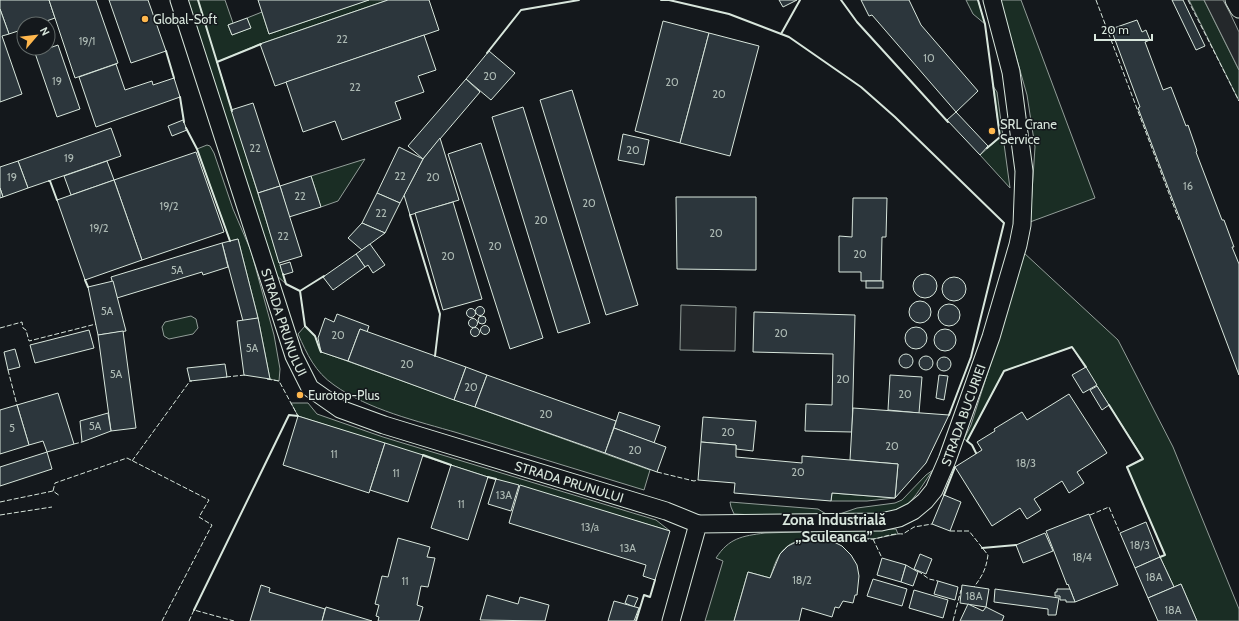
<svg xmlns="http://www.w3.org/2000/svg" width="1239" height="621" viewBox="0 0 1239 621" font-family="Cabin,sans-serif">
<rect width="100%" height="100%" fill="#14181c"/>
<!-- green -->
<g fill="#1a2d24" stroke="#939e99">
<polygon points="188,0 225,0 233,23 228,25 232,35 250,28 247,18 262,12 269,34 368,0 388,0 260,44 217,62 286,284 275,274"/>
<polygon points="966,0 978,0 985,24 973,14"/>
<polygon points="1000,0 1021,0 1095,198 1030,222 1035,147 1027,95"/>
<polygon points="1189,0 1204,0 1239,70 1239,101"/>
<polygon points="993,86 997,92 1010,188 980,155 1000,137"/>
<polygon points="207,145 210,146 214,153 233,209 251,251 274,335 280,369 279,381 270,379 258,318 238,239 230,241 197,149"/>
<polygon points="365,159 338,201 321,207 311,176"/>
<polygon points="1023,252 1118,340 1173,447 1239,609 1239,621 1197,621 1181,584 1174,587 1160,557 1165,555 1127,467 1143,458 1072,347 1004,371 967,441 964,439 971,425 1002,328"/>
<polygon points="191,316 196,319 198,328 193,334 169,339 164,336 162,327 165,322"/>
<path d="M305,326L315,336L320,350L322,352L650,470L644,490C582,471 520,452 458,433C417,421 369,410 334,385C315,372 307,354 298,334Z"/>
<polygon points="291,403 308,403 317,414 383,437 656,520 670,531 488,477 298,416"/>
<path d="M933,470C926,479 914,501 905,506C893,516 876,514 862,515C819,518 777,516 734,514L731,507L730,502L818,509L831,517L857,508L895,503L902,500L926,475Z"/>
<polygon points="832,493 895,498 867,501 831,501"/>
<path d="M896,529L898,534L873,539L836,535L832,541C814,536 792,537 780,554C775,561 773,570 770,578L748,572L734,621H705L723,561L716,558C729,538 742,536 765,533Z"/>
</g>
<!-- parking -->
<g fill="#24282b" stroke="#939e99">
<polygon points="1204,0 1223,0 1230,13 1239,32 1239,70"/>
<polygon points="681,305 736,307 735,351 680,350"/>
</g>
<!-- building -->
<g fill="#2c363c" stroke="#d8e6dc">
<polygon points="0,0 49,0 55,18 38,24 24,24 24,29 9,34 0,9"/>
<polygon points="49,0 96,0 118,63 75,78"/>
<polygon points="109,0 148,0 166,51 131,63"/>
<polygon points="258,0 369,0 269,34"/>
<polygon points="388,0 429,0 439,30 275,86 260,44"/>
<polygon points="779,0 797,0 783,7"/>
<polygon points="861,0 909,0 921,25 978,91 956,112 872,15 869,16"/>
<polygon points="1172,0 1183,0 1205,46 1196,50"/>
<polygon points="0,9 9,34 2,36 22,94 0,102"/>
<polygon points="247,18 251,28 232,35 228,25"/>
<polygon points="1137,20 1142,32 1146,30 1150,40 1145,42 1163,90 1171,87 1186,126 1188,125 1197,151 1196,152 1222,220 1224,220 1234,247 1232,247 1239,264 1239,375 1138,108 1140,107 1111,29"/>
<polygon points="663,21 709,33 680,143 635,131"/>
<polygon points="709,33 759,46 730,156 680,143"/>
<polygon points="424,35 436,70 418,76 424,92 395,102 401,119 342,140 335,121 303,132 286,82"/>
<polygon points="58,45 80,109 57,117 35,53"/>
<polygon points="489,51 515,73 491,100 466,79"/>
<polygon points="116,64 125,90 152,81 153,85 174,78 180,97 96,127 79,77"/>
<polygon points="466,79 480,92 423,159 408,146"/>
<polygon points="572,90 638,305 606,315 540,100"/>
<polygon points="253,103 280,186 258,193 231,110"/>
<polygon points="523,107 590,323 558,333 492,117"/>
<polygon points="956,112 988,146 980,155 947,120"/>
<polygon points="183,120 187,130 172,136 168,126"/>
<polygon points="111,128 121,156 28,188 18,161"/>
<polygon points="623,134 649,140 644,165 618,160"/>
<polygon points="440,138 459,200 410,215 404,195 423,159"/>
<polygon points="481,143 543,338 510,349 448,154"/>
<polygon points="399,147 423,159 400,203 377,193"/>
<polygon points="196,152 224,232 142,260 114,180"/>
<polygon points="18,161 28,188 3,197 0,188 0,167"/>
<polygon points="107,161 114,180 71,195 64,176"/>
<polygon points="311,176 321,207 289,217 280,186"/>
<polygon points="114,180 142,260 85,280 57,200"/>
<polygon points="280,186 302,256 279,263 258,193"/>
<polygon points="0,188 3,197 0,198"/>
<polygon points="377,193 400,203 385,233 362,223"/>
<polygon points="676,197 756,197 756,270 677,269"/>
<polygon points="853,198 887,198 886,237 882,237 881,281 861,281 861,272 839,272 839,236 852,237"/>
<polygon points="453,202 482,299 443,310 415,213"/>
<polygon points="362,223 385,233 362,250 348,238"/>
<polygon points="238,239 258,318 243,321 222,243"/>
<polygon points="222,243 228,267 203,275 202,272 117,298 111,277"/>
<polygon points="370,244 385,265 373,273 368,265 365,267 356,254"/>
<polygon points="356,254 365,267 333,290 323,277"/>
<polygon points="290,262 293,272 283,275 280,265"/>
<circle cx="925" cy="286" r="12"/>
<circle cx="954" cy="289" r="12"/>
<polygon points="113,281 126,331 98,335 88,287"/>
<rect x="866" y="281" width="17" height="7"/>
<circle cx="920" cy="312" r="11"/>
<circle cx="949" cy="315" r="11"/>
<circle cx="480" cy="311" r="4.5"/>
<circle cx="471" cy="313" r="4.5"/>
<polygon points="754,312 855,315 852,432 805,431 806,404 832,405 833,354 753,352"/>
<polygon points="337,314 369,326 367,332 360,329 348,361 321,352 318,338 325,318 334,322"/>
<circle cx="482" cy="320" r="4"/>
<polygon points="258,318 270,379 244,375 237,321"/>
<circle cx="473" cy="323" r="4.5"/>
<circle cx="485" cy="330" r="4.5"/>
<circle cx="916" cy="338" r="11"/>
<circle cx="475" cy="332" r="4.5"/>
<polygon points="360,329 466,367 454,400 348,361"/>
<circle cx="945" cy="340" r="11"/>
<polygon points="89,330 94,348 35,363 30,345"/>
<polygon points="123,331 136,428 111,431 98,335"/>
<polygon points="15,349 20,367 8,370 4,352"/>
<circle cx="906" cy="361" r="7"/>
<circle cx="926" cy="363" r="7"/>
<circle cx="944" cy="364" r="7"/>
<polygon points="225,364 227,377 190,381 187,368"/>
<polygon points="466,367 487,375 475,407 454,400"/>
<polygon points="1086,367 1097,385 1083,393 1072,375"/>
<polygon points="487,375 616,421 605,453 475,407"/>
<polygon points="890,375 922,377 919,413 888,410"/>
<polygon points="939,375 948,376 944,400 936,398"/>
<polygon points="1097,386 1109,405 1102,410 1090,390"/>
<polygon points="58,393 74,444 47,452 43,441 29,445 17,405"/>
<polygon points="1069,394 1107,453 1077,472 1084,483 1069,493 1062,481 1034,499 1041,510 1027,519 1020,508 992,526 955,467 982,450 977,442 995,431 994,429 1022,412 1027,420"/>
<polygon points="17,405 29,445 0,454 0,410"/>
<polygon points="853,408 949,415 926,463 895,498 898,464 850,460"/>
<polygon points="619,412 660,426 654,443 614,428"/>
<polygon points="108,413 111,431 82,442 80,421"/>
<polygon points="298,416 385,443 369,493 283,465"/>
<polygon points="703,417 756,421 753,451 736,449 736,445 701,442"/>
<polygon points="614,428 666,447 657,472 605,453"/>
<polygon points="701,442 736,445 736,457 802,463 802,456 898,464 895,498 832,493 831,501 734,493 735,483 698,480"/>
<polygon points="385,443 423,455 408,502 370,490"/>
<polygon points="47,452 52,469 0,486 0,467"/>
<polygon points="451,465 488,477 468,540 431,528"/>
<polygon points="496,479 519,485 511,511 488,504"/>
<polygon points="520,485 670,531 655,580 643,576 646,565 509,523"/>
<polygon points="944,495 961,502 950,531 932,524"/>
<polygon points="1089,514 1118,585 1075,602 1068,584 1067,585 1046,531"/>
<polygon points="1146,522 1160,557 1135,568 1120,533"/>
<polygon points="1045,533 1053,551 1023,563 1016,545"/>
<polygon points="398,538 430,547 427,557 435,558 428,587 421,586 417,605 423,607 419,621 378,621 379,617 376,616 379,605 375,604 382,576 388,577"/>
<polygon points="809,538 821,538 832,541 842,546 851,555 857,565 859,576 857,595 855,595 853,603 843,601 839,608 835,607 832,617 802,608 799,621 734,621 748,572 770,578 780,554 788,546 798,541"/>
<polygon points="920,554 932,559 926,574 914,569"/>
<polygon points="1160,557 1174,587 1148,598 1135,568"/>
<polygon points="882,558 906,565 901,582 877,575"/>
<polygon points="906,565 918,572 913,586 901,582"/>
<polygon points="873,579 907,589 902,606 867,596"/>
<polygon points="938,581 958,587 955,600 934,594"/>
<polygon points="1181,584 1197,621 1158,621 1148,598"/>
<polygon points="261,585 270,588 269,592 325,609 322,621 250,621"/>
<polygon points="962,585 989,589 986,607 960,603"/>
<polygon points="995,589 1059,598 1056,615 1048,615 1048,609 994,602"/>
<polygon points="1057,589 1070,589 1075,602 1066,602 1066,600 1060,600 1060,596 1055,596 1055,592 1057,592"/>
<polygon points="914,590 948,600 943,618 909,608"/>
<polygon points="487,595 518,604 520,597 549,605 545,621 480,620"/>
<polygon points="628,595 638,598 634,607 625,603"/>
<polygon points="614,601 639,608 634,621 608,621"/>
<polygon points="968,604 983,611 986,607 1004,616 1002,621 960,621"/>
<polygon points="326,607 372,621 322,621"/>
</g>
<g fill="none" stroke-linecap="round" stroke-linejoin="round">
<defs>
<g id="street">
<path id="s1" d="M179,0L294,356L310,388L340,409L384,425L666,511L698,524"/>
<polyline points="1234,0 1239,9"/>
<path id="s2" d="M671,621L698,524L881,522L899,518L913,511L925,501L934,490L947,460L991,337L1018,245L1022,225L1024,171L1011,72L992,0"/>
</g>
</defs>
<!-- street casing -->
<use href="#street" stroke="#d8e6dc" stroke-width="19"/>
<!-- street -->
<use href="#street" stroke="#14181c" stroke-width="17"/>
<!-- fence -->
<g stroke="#d8e6dc" stroke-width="1" stroke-dasharray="5 2" stroke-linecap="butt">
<polyline points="1096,0 1179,220"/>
<polyline points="1188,0 1239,101"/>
<polyline points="0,328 22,322 23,328 26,330 29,341 96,324"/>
<polyline points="8,370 17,405"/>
<polyline points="226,377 245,375"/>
<polyline points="267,379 279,381 298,416"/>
<polyline points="74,444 82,442"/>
<polyline points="132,461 190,381 192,381"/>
<polyline points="657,472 694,481 698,480"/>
<polyline points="53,491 55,483 127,458 209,500 199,517 212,525 162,621"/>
<polyline points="0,502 53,491 60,496"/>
<polyline points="0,515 52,507"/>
<polyline points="1090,515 1109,507 1120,533"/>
<path d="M950,531H969L988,555C986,569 983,575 974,587"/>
<polyline points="873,539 882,558"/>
<path d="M832,541L836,535C847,536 864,540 874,539C884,537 893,533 903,534L914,527L932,524"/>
<polyline points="918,571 929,579 938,581"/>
<polyline points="189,621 194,610 234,621"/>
<polyline points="953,621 961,590"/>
</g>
<!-- wall -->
<g stroke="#d8e6dc" stroke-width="2">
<polyline points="198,0 217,62 261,44"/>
<polyline points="661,0 669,0 729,14 789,37 861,87 895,117 1004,223 971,357 949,415"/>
<polyline points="841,0 857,22 948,122"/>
<polyline points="978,0 985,24 1000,137 987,148"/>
<polyline points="781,34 800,0"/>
<polyline points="166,51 174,78"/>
<polyline points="487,53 521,10 579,0"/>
<polyline points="217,62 232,111"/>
<polyline points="180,97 184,122"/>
<polyline points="186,128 197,149 230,241"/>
<polyline points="49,181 50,181 57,200"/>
<polyline points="410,215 440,314 435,356"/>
<polyline points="283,274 286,284 300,291 324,276"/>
<polyline points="85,280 88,287"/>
<polyline points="300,291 305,326 315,336 320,350 321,352"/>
<polyline points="1109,405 1143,459 1127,467 1165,555 1160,557"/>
<polyline points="976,453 972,445 967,441 1004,371 1072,347 1086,367"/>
<polyline points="423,455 451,465"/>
<polyline points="488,477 496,479"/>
<polyline points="944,495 955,467"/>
<polyline points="982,548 1016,545"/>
<polyline points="194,610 289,415 298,416"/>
<polyline points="636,621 644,595 650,597 655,580"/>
</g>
</g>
<!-- markers -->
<g fill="#ffb74d" stroke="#14181c" stroke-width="1.5">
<circle cx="145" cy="19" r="4"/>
<circle cx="992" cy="131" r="4"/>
<circle cx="300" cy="395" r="4"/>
</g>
<g text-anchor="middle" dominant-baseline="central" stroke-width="3" stroke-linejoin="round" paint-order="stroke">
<!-- number labels -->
<g font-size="11" fill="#adbab4">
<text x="342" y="39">22</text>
<text x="87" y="41">19/1</text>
<text x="929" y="58">10</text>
<text x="490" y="76">20</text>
<text x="57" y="81">19</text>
<text x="672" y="82">20</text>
<text x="355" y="87">22</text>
<text x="719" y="94">20</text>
<text x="255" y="148">22</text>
<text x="633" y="150">20</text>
<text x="69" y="158">19</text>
<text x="400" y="176">22</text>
<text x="12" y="177">19</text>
<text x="433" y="177">20</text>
<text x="1188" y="186">16</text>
<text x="300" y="196">22</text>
<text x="589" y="203">20</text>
<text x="169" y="206">19/2</text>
<text x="381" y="213">22</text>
<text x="541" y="220">20</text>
<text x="99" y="228">19/2</text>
<text x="716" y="233">20</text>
<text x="283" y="236">22</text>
<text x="495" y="246">20</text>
<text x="860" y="254">20</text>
<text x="448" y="256">20</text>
<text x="177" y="270">5A</text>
<text x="107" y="311">5A</text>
<text x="781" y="333">20</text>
<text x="338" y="335">20</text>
<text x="252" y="348">5A</text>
<text x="407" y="364">20</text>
<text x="116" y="374">5A</text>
<text x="843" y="379">20</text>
<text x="471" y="387">20</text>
<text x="905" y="394">20</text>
<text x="546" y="414">20</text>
<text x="95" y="426">5A</text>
<text x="12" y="428">5</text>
<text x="728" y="432">20</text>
<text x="892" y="446">20</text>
<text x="635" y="450">20</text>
<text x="334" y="454">11</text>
<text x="1026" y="463">18/3</text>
<text x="798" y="472">20</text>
<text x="396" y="473">11</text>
<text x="504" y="495">13A</text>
<text x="461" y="504">11</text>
<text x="590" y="527">13/a</text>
<text x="1140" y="545">18/3</text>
<text x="628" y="548">13A</text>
<text x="1082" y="557">18/4</text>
<text x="1154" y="577">18A</text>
<text x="802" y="580">18/2</text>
<text x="405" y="581">11</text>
<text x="974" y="596">18A</text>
<text x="1173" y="610">18A</text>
</g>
<!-- poi labels -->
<g font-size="13" fill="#d8e6dc" stroke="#14181c" text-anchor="start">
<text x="153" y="19">Global-Soft</text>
<text x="1000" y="124">SRL Crane<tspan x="1000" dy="15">Service</tspan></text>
<text x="308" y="395">Eurotop-Plus</text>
</g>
<!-- street labels -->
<g font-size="13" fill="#d8e6dc" stroke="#14181c">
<text stroke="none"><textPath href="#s1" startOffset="339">STRADA PRUNULUI</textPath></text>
<text stroke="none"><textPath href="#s2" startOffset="428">STRADA BUCURIEI</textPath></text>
<text stroke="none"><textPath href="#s1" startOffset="687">STRADA PRUNULUI</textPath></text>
</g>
<!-- quarter labels -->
<g font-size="15" font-weight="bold" fill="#d8e6dc" stroke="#14181c">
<text x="834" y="520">Zona Industrială<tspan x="834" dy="17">„Sculeanca”</tspan></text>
</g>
</g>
<!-- north arrow -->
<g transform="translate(36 36) rotate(62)"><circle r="19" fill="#14181c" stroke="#626a69"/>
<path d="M0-3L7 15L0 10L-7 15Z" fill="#ffb74d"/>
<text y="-6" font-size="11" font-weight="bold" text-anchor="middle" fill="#d8e6dc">N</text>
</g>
<!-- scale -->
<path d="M1095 34v6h57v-6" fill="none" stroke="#d8e6dc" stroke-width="2"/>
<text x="1101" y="34" font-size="12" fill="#d8e6dc" stroke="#14181c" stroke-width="3" paint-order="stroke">20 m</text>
</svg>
